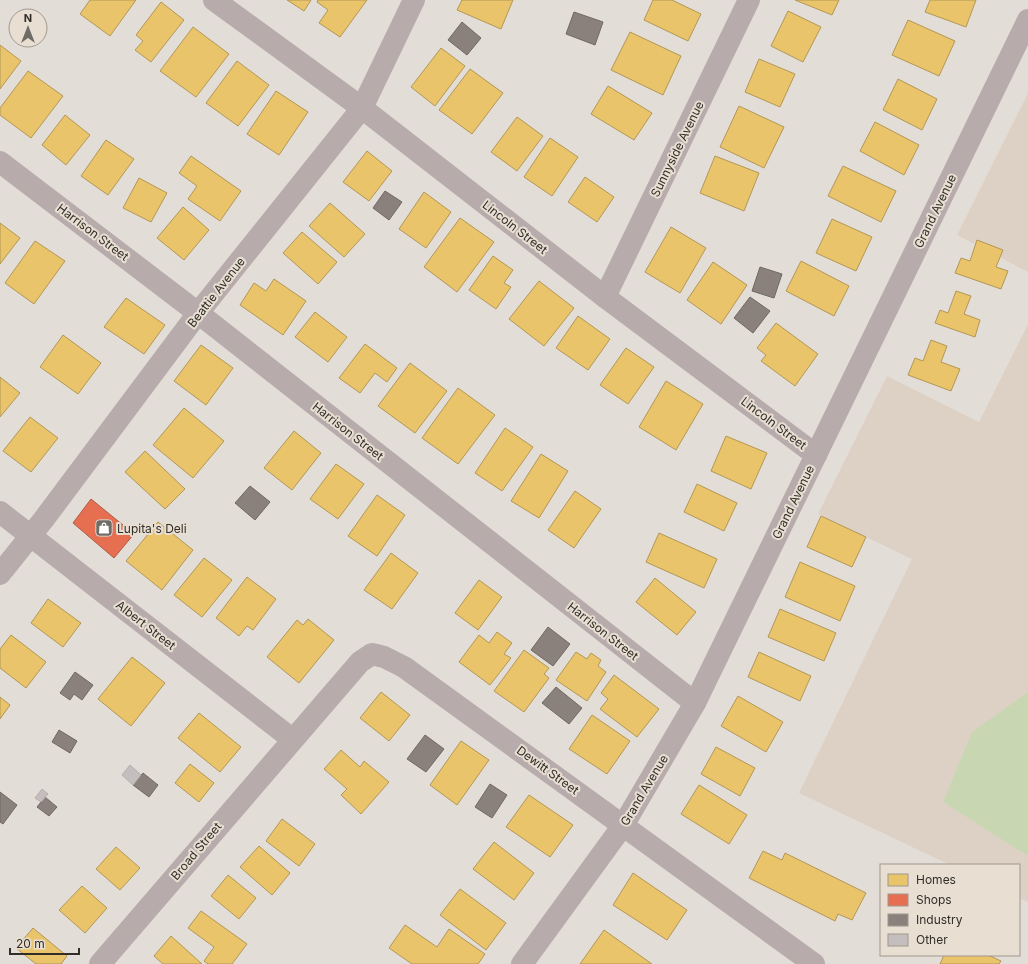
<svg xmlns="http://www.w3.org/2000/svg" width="1028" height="964" viewBox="0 0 1028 964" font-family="Inter,sans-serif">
<rect width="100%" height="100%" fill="#e3ddd7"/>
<!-- education -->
<g fill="#ddd1c5">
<polygon points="1028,93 1028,272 957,235"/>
<polygon points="1028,324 1028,902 1019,898 1019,865 950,865 799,793 912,559 818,514 887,376 979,422"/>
</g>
<!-- pitch -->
<polygon fill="#c8d7b2" points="1028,692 1028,856 943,802 972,732"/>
<!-- homes -->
<g fill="#e9c46a" stroke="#b29756">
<polygon points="90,0 136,0 110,36 80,14"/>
<polygon points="287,0 311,0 304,11"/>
<polygon points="318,0 367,0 340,37 319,23 328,10 317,2"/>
<polygon points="462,0 513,0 501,29 457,10"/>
<polygon points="653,0 672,0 701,14 688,41 644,20"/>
<polygon points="795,0 839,0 832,15"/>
<polygon points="930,0 976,0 966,27 925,12"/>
<polygon points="161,2 184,20 151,62 135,50 143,41 136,35"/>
<polygon points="788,11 821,27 803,62 771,46"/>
<polygon points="908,20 955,41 939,76 892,55"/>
<polygon points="193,27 229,54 196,97 160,71"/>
<polygon points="630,32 681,56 663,95 611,70"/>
<polygon points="0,45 21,61 0,89"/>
<polygon points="441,48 465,66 435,106 411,87"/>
<polygon points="759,59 795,74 780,107 745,92"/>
<polygon points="237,61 269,85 238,126 206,103"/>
<polygon points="470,69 503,93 472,134 439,110"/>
<polygon points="28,71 63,96 31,138 0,115 0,108"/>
<polygon points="898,79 937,99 922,130 883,110"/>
<polygon points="608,86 652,113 634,140 591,114"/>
<polygon points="276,91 308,112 279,155 247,134"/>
<polygon points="739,106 784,127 764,168 720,147"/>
<polygon points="65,115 90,135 66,165 42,145"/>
<polygon points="517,117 543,136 517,171 491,152"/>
<polygon points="875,122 919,145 904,175 860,151"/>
<polygon points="550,138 578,157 552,196 524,177"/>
<polygon points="106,140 134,159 108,195 81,176"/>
<polygon points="367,151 392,171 369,201 343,182"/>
<polygon points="191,156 241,191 220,221 188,199 197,186 179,173"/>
<polygon points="715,156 759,173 744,211 700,193"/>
<polygon points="843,166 896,191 881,222 828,196"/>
<polygon points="585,177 614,197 597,222 568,202"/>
<polygon points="139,178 167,193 151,222 123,208"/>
<polygon points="424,192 451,212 426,248 399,229"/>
<polygon points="330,203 365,234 344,257 309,226"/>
<polygon points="183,207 209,230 184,260 157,238"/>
<polygon points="460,218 494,242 457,292 424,267"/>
<polygon points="832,219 872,237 856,271 816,253"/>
<polygon points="0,223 20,238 0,264"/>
<polygon points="671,227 706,248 680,293 645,272"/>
<polygon points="302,232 337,262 318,284 283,253"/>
<polygon points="977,240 1003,250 996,267 1008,271 1001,289 955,273 961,258 970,261"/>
<polygon points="35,241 65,261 34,304 5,283"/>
<polygon points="493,256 513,270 504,283 511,287 496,309 469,290"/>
<polygon points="801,261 849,286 834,316 786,291"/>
<polygon points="713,262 747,285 721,324 687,300"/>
<polygon points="274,279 306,301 283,335 240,305 254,283 266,291"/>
<polygon points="539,281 574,308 544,346 509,319"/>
<polygon points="956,291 971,296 964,314 980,320 975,337 935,323 940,310 948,313"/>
<polygon points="126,298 165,325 144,354 104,327"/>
<polygon points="315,312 347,337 328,362 295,337"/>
<polygon points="578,316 610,339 588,370 556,348"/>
<polygon points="776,323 818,354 795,386 761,361 766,355 757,348"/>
<polygon points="63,335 101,363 78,394 40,367"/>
<polygon points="931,340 947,346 941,362 960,369 951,391 908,375 915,358 923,361"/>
<polygon points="365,344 397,368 387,382 375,373 360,393 339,378"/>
<polygon points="201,345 233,368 206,405 174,381"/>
<polygon points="626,348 654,367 628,404 600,385"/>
<polygon points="410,363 447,391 415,433 378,406"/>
<polygon points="0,377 20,393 0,417"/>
<polygon points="666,381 703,404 676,450 639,427"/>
<polygon points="458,388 495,415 458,464 422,438"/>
<polygon points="184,408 224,441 193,478 153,445"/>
<polygon points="30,417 58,438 31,472 3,451"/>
<polygon points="505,428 533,447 502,491 475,473"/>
<polygon points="294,431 321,453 292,490 264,468"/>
<polygon points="726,436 767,453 751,489 711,471"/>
<polygon points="145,451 185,489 165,509 125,472"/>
<polygon points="541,454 568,471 539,518 511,501"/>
<polygon points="336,464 364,484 338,519 310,499"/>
<polygon points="697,484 737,503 724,531 684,512"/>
<polygon points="575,491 601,509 574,548 548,530"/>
<polygon points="377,495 405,515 377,556 348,536"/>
<polygon points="821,516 866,537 852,567 807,547"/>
<polygon points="158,522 193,550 162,590 126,561"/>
<polygon points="659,533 717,559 704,588 646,562"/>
<polygon points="391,553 418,573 392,609 364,590"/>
<polygon points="204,558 232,580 202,617 174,595"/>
<polygon points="800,562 855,586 840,621 785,597"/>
<polygon points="247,577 276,599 253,630 247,626 239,636 216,618"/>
<polygon points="655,578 696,612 677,635 636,602"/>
<polygon points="479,580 502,597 478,630 455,613"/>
<polygon points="48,599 81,623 63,647 31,623"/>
<polygon points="780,609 836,633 824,661 768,637"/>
<polygon points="308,619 334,640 299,683 267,657 297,620 303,625"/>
<polygon points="497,632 512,643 504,654 511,658 490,685 459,662 479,635 489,643"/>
<polygon points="11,635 46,662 26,688 0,668 0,649"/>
<polygon points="524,650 549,668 544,674 549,678 524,712 494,691"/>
<polygon points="576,652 587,659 591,653 601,660 598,666 606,672 587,701 556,680"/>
<polygon points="759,652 811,676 800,701 748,677"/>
<polygon points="132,657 165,683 131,726 98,699"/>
<polygon points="614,675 659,709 637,737 600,709 608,699 601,693"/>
<polygon points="381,692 410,715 389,741 360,718"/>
<polygon points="738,696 783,722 766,752 721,726"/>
<polygon points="0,697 10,705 0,719"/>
<polygon points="199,713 241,747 220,772 178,738"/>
<polygon points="592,715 630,741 607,774 569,749"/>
<polygon points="461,741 489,760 457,805 430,785"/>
<polygon points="716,747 755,768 740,796 701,774"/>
<polygon points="341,750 360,767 364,761 389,782 361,814 341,795 347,789 324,769"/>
<polygon points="190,764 214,783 199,802 175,783"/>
<polygon points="699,785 747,815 729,844 681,814"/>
<polygon points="529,795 573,825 550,857 506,827"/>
<polygon points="282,819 315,844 299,866 266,841"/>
<polygon points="494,842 534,873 514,900 473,869"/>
<polygon points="259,846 290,873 272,895 240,867"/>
<polygon points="116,847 140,868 120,890 96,869"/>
<polygon points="763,851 782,860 785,853 866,893 852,920 838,914 835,921 749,878"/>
<polygon points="633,873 687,910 667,940 613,905"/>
<polygon points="228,875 256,898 239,919 211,896"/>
<polygon points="82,886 107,908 85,933 59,910"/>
<polygon points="460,889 506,923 486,950 440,915"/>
<polygon points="201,911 247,944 232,964 208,964 204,961 214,947 188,928"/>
<polygon points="405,925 437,947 449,929 485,954 478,964 412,964 389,948"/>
<polygon points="33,928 67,956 61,964 36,964 16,948"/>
<polygon points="604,930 652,964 580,964"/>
<polygon points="171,936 202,964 163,964 154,956"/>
<polygon points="944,955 988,955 1001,961 999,964 940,964"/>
</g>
<!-- shops -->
<polygon fill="#e76f51" stroke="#b05c45" points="91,499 134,534 114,558 73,523"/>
<!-- industry -->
<g fill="#8a817c" stroke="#6f6863">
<polygon points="574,12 603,22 595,45 566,34"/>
<polygon points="462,22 481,38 467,55 448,40"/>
<polygon points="385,191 402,202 389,220 373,208"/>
<polygon points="760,267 782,274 774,298 752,291"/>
<polygon points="750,297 770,311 753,333 734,318"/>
<polygon points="250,486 270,502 255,520 235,503"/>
<polygon points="548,627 570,644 553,666 531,650"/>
<polygon points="75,672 93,685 82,700 74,694 70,700 60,693"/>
<polygon points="556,687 582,708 569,724 542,703"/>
<polygon points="59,730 77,741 70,753 52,742"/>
<polygon points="425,735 444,749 426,772 407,759"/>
<polygon points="143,773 158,785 149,797 133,785"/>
<polygon points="490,784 507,795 492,818 475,807"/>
<polygon points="0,792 17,805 3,824 0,822"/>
<polygon points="45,797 57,807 49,816 37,807"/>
</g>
<!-- building -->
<g fill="#c4bebe" stroke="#b4afae">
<polygon points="130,765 141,775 133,785 122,775"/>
<polygon points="42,789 48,794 41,802 35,798"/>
</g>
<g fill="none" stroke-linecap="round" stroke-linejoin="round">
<!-- minor -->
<g stroke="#b8abac" stroke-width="22">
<polyline points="214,0 362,108 605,297 816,455"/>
<polyline points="0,162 198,313 695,703"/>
<polyline points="605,297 749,0"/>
<polyline points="0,512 292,739"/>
<polyline points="0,574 44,519 198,313 362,108 414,0"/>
<polyline points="100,964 360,662 372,654 384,657 404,667 814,964"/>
<polyline points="522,964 624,824 695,703 1028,20"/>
</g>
</g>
<!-- icons -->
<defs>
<symbol id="shop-square" viewBox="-11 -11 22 22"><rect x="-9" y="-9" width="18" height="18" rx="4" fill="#6f6b66" stroke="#e8ded2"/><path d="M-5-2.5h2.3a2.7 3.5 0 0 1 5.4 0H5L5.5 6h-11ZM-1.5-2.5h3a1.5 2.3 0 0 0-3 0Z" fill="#fff"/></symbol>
</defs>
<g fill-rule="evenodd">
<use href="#shop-square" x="94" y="518" width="20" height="20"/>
</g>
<g text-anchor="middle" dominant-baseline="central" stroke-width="4" stroke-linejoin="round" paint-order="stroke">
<!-- street labels -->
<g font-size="12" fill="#312e29" stroke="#e8ded2">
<text transform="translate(677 149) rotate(-64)">Sunnyside Avenue</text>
<text transform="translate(935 211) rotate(-64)">Grand Avenue</text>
<text transform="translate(515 227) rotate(38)">Lincoln Street</text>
<text transform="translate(93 232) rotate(37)">Harrison Street</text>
<text transform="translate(216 292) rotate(-52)">Beattie Avenue</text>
<text transform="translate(774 423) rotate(37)">Lincoln Street</text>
<text transform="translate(348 431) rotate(38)">Harrison Street</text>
<text transform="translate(793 502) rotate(-64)">Grand Avenue</text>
<text transform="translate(146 625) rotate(38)">Albert Street</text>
<text transform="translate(603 631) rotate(38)">Harrison Street</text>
<text transform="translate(548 770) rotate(36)">Dewitt Street</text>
<text transform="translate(644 790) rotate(-59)">Grand Avenue</text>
<text transform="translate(196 851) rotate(-50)">Broad Street</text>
</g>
<!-- poi labels -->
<g font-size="12" fill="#312e29" stroke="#e8ded2" text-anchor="start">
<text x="117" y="528">Lupita's Deli</text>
</g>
</g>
<!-- legend -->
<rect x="880" y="864" width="140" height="92" fill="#e8ded2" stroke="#9f988e"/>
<rect x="888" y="874" width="20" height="12" fill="#e9c46a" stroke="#9f988e"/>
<text x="916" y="884" font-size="12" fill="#312e29">Homes</text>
<rect x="888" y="894" width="20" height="12" fill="#e76f51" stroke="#9f988e"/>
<text x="916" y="904" font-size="12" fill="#312e29">Shops</text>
<rect x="888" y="914" width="20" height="12" fill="#8a817c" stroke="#9f988e"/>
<text x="916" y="924" font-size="12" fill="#312e29">Industry</text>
<rect x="888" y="934" width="20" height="12" fill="#c4bebe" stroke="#9f988e"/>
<text x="916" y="944" font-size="12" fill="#312e29">Other</text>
<!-- north arrow -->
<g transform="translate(28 28)"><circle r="19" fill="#e8ded2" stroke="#9f988e"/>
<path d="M0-3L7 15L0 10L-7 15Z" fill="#6f6b66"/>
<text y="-6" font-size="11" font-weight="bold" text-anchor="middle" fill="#312e29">N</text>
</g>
<!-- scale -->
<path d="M10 948v6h69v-6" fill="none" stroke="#312e29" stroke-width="2"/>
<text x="16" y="948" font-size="12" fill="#312e29" stroke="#e8ded2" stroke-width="3" paint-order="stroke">20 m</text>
</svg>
